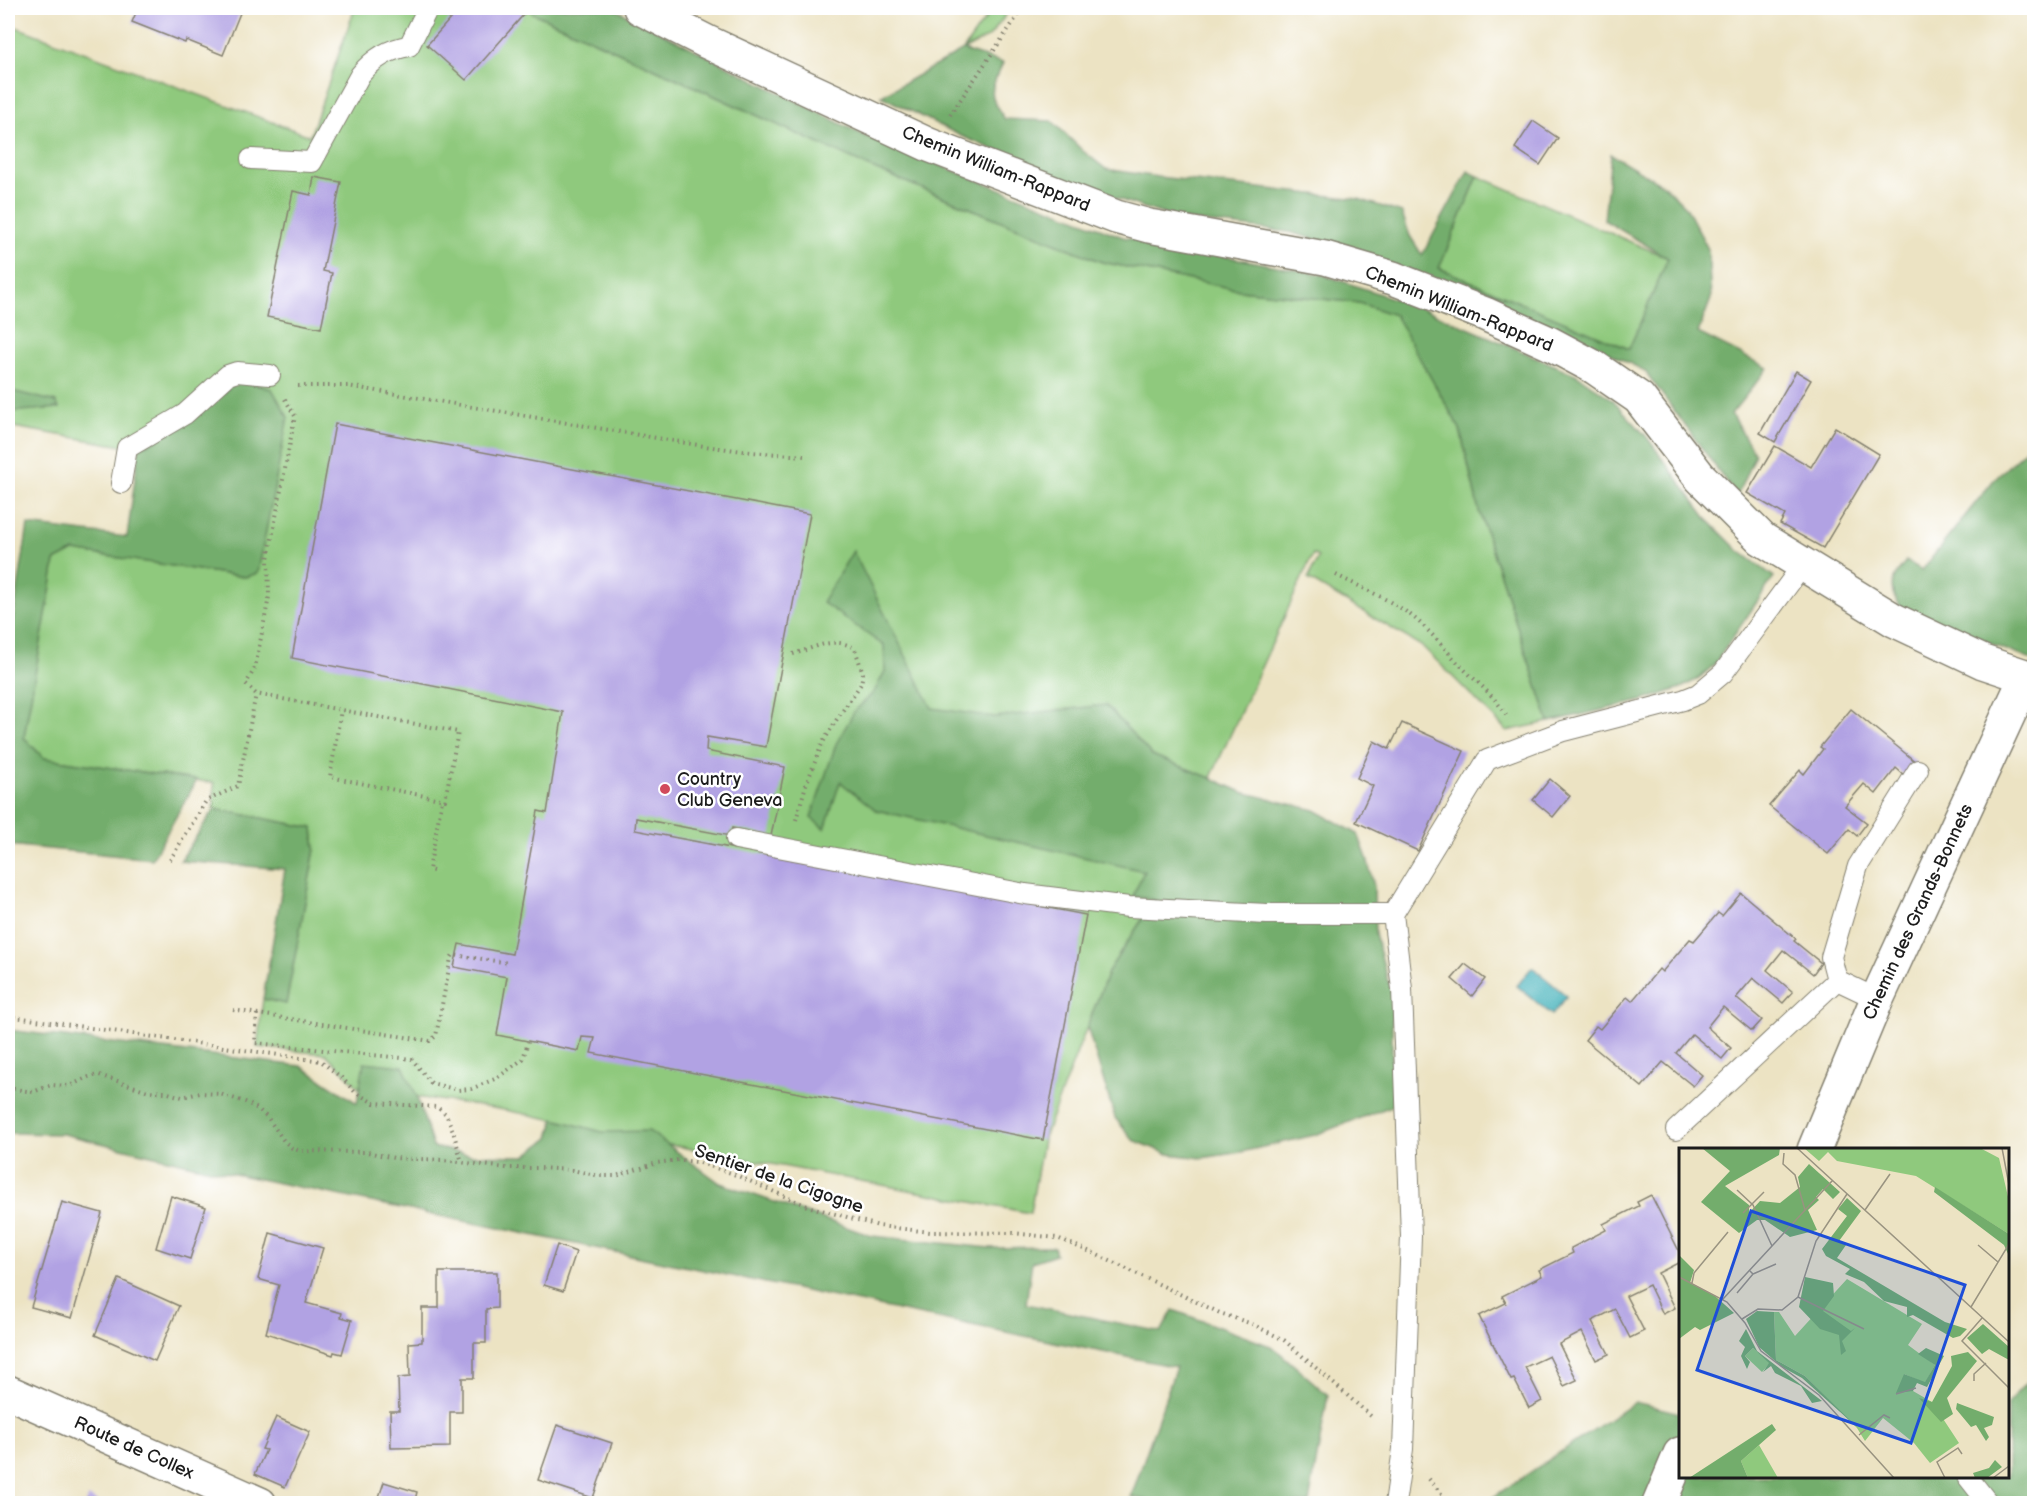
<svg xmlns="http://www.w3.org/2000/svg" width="2042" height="1511" viewBox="0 0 2042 1511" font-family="'Balsamiq Sans',sans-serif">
<rect width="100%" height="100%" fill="#fff"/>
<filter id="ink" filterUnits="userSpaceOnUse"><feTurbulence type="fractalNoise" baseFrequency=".0167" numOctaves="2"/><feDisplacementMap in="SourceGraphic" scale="12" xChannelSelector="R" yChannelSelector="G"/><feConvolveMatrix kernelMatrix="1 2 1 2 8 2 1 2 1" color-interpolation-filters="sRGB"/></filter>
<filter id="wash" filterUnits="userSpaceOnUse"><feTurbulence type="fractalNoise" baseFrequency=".008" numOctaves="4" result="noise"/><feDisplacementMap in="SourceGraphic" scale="24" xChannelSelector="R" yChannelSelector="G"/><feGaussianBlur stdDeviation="1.35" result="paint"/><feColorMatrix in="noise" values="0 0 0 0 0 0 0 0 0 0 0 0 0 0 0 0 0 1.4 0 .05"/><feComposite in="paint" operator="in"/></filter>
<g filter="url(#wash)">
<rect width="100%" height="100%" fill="#ece3c3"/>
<!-- green -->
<g fill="#8fc97d" stroke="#56724c" stroke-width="1.5">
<path d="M355,8H527L531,12L874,169L1102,262L1240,290L1359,303L1395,315L1460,429L1479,511L1549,722L1507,731L1423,647L1308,579L1318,557L1313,554L1155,900L1109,970L1043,1140L1030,1213L602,1132C524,1110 444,1099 363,1092L326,1054L257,1047L263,999L286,1004L315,849L313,828L214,809V783L44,758L24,738C33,679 46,621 55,561L74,551L245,577L258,573L189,422L139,449L8,426V24L310,136Z"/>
<polygon points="993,8 1011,8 990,36 963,50"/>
<polygon points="1478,176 1668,258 1629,349 1439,268"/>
</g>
<!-- forest -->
<g fill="#73ad6c" stroke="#486444" stroke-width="1.5">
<polygon points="527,8 613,8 865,136 1123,237 1324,275 1424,309 1577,375 1613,400 1646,436 1708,520 1737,549 1774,577 1714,665 1698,679 1681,688 1641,701 1549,722 1479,511 1460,429 1395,315 1359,303 1240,290 1102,262 874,169 531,12"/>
<path d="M963,50L1003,63C991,89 986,95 1005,119L1052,121L1083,151L1106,169L1158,177L1359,199L1402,213L1410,236L1422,255L1468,171L1478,176L1439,268L1629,349L1668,258L1604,220L1611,154L1665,186L1686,207L1708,249L1711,299L1698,333L1768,368L1731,414L1755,454L1737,496L1645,371L1579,338L1347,248L1289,232L1178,219L1121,200L1061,178L959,135L881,96Z"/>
<path d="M239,380L272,389L288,417L258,573L245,577L74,551L55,561C46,621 33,679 24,738L44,758L197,780L152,859L8,845V651L28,525L127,537L139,449L189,422Z"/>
<polygon points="8,390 56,402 59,408 8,412"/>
<path d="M2034,441V661L1902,609C1886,589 1891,579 1906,561L1922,570L1993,481Z"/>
<polygon points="853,551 932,708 995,717 1106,705 1152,755 1211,778 1242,792 1315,810 1358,834 1367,858 1374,886 1375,934 1392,996 1392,1106 1315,1135 1241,1152 1202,1158 1168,1154 1133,1140 1115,1118 1087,1027 1109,970 1155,900 1133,896 1144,871 876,810 840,782 825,829 811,818 836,744 854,712 874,692 885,671 884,646 822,602"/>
<polygon points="214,809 313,828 315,849 286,1004 263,999 285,869 180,861"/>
<polygon points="8,1030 301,1066 357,1103 364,1062 403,1066 417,1097 433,1147 471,1155 525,1156 549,1138 554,1119 602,1132 649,1131 720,1183 872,1236 990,1248 1054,1247 1056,1254 1032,1262 1026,1304 1161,1332 1173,1310 1273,1347 1328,1395 1309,1503 1162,1504 1131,1497 1176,1367 205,1168 63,1134 8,1133"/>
<polygon points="2034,1374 2034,1503 1483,1504 1635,1402 1680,1413 1680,1476 2008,1476 2008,1403"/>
</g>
<!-- water -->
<polygon fill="#3fb0b9" stroke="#2e666a" stroke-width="1.5" points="1532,967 1567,996 1552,1015 1517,986"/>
<g id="blocks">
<!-- building -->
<g fill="#b1a2e3">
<polygon points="138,8 242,8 223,55 186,40 185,43 132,22"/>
<polygon points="460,8 519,8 525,13 466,80 427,45"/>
<polygon points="1533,121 1558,138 1540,165 1515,148"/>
<polygon points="314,177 341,182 323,271 332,273 321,328 267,317 293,191 311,195"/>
<polygon points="1796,371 1811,380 1775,442 1760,433"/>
<polygon points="335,424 810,514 766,747 707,737 706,751 785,767 771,836 732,828 730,836 636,818 635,830 1086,915 1043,1140 591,1053 595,1038 582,1037 579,1051 497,1035 507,977 454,967 459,944 512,954 538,811 547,813 563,712 292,658"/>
<polygon points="1835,427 1879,454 1823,548 1780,524 1785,515 1747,493 1775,446 1811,467"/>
<polygon points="1851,709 1916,762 1905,776 1896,768 1876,794 1864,784 1845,806 1867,823 1857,836 1849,829 1828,854 1769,806 1800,770 1804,774 1823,749 1820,747"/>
<polygon points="1402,723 1464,751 1418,851 1356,822 1373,786 1357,778 1374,741 1389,749"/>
<polygon points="1550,779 1570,796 1553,817 1533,800"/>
<polygon points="1741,893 1796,939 1794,941 1821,963 1813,974 1783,950 1767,970 1793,992 1783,1003 1753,978 1736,998 1762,1020 1752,1031 1723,1007 1707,1027 1731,1048 1722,1059 1692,1034 1676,1053 1702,1075 1693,1086 1663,1062 1642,1087 1585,1040 1596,1026 1600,1029 1627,997 1632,1001 1659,969 1662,972 1690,939 1694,941 1718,913 1722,916"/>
<polygon points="1465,964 1485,979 1472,996 1452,979"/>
<polygon points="1651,1195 1680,1253 1680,1262 1658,1273 1675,1308 1663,1314 1649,1285 1626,1296 1644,1331 1630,1338 1615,1309 1592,1321 1609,1354 1596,1360 1582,1332 1559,1344 1577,1380 1564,1386 1549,1356 1525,1367 1542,1401 1529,1408 1514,1379 1511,1380 1479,1316 1506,1303 1502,1296 1542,1276 1539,1270 1573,1253 1571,1248 1606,1230 1603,1224 1639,1206 1637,1202"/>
<polygon points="171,1196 206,1207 190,1259 156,1248"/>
<polygon points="62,1202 102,1213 72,1318 31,1307"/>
<polygon points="270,1233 323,1248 306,1303 342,1313 341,1317 352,1320 342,1354 334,1352 333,1355 266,1333 279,1285 258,1279"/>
<polygon points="557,1245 576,1252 563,1291 544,1285"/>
<polygon points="439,1272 497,1272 497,1308 486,1309 486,1343 474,1343 474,1378 462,1378 462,1412 450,1412 450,1447 391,1448 390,1411 399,1411 398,1378 410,1377 409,1343 422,1342 422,1308 439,1308"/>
<polygon points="119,1279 179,1306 155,1361 95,1335"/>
<polygon points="276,1417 310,1432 285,1487 255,1474 266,1450 262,1449"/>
<polygon points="557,1425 612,1443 593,1498 538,1480"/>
<polygon points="384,1482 417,1492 414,1504 390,1504 378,1500"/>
<polygon points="88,1497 103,1504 85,1504"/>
</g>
</g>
</g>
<g filter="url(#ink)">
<use href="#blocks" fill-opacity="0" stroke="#848070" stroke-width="1.5"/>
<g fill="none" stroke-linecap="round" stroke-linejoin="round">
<defs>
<g id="lane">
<path d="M251,159L312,162L360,75C373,59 388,49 409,46L428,8"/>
<polyline points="121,483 127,448 185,414 228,375 237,372 270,375"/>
<polyline points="736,839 1025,894 1129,907 1267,914 1393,914"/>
<polyline points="1837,980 1831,957 1858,866 1918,770"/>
<polyline points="1676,1130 1837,980 1877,999"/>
<polyline points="1967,1476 1989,1504"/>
<polyline points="1395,1504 1403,1449 1411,1236 1402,989 1393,914 1487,760 1563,731 1683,700 1698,694 1723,673 1803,565"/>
</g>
<g id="street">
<polyline points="640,8 707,42 929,145 1116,217 1149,226 1325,258 1393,278 1485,314 1549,343 1594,367 1639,398 1700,477 1762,539 1894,620 1983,662 2034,679"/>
<polyline points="1814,1150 1877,999 2026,677"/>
<polyline points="1659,1504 1680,1454"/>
</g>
<polyline id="secondary" points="8,1392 260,1504"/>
</defs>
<!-- lane casing -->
<use href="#lane" stroke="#848070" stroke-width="22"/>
<!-- street casing -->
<use href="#street" stroke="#848070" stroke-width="36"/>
<!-- secondary casing -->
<use href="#secondary" stroke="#848070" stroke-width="36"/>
<!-- path -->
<g stroke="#848070" stroke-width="4" stroke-dasharray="1.5 4.5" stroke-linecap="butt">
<polyline points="950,115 1023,8"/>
<polyline points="298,386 348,386 704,446 751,452 805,456"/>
<polyline points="285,399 295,416 268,559 269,597 255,668 246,684 256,694 458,732 445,800 330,777 341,710"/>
<path d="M1336,575C1358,586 1382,596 1402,609C1425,624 1441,645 1459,664C1476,682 1497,697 1508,719"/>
<path d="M793,654C814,648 836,635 855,649L863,673L861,684L837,719L822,744L806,785L796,820"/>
<polyline points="170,860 206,801 238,786 256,694"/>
<polyline points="433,871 429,870 442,800"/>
<polyline points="233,1010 430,1041 436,1036 451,958 453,955 510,963"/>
<polyline points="257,1014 255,1043 412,1059 431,1083 458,1090 471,1089 497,1078 523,1059 528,1042"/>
<polyline points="8,1016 321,1061 343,1079 356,1093 374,1103 437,1107 446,1114 453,1131 462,1162"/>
<polyline points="8,1092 14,1089 33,1092 51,1085 69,1086 89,1077 99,1075 148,1091 165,1092 182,1097 200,1093 220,1094 245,1102 258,1109 268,1118 284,1141 292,1148 300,1151 367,1152 394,1158 443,1160 506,1168 540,1168 572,1170 600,1176 616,1176 657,1163 678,1160 697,1162 731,1173 807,1206 879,1226 930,1232 1013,1233 1057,1238 1093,1253 1220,1313 1252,1324 1284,1340 1373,1418"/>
<polyline points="1429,1479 1450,1504"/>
</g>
<!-- lane -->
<use href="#lane" stroke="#fff" stroke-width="20"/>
<!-- street -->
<use href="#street" stroke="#fff" stroke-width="33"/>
<!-- secondary -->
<use href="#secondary" stroke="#fff" stroke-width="33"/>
</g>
</g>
<!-- markers -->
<circle fill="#d1495b" stroke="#fff" stroke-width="2" cx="665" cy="789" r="6"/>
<g text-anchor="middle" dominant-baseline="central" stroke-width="5" stroke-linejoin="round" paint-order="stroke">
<!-- street labels -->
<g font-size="18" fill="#1c1c1c" stroke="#fff">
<text transform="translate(996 169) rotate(22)">Chemin William-Rappard</text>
<text transform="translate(1459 309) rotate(22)">Chemin William-Rappard</text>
<text transform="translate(1918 912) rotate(-65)">Chemin des Grands-Bonnets</text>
<text transform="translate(779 1179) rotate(19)">Sentier de la Cigogne</text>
<text transform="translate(134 1448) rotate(24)">Route de Collex</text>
</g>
<!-- poi labels -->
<g font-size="18" fill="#1c1c1c" stroke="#fff" text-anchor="start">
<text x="677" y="779">Country<tspan x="677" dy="21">Club Geneva</tspan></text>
</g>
</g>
<!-- overview -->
<g transform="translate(1679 1148)">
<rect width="330" height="330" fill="#ece3c3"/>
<path d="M125,0H301L320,10L330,53V86L237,28L158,13L149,4L140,13ZM168,131L243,176L229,197L256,217L246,235L225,226L234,243L253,254L280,295L251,315L235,295L204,270L186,293L178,280L126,228L97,212L95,164H100L116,188ZM74,200L91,215L83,224L66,208ZM80,297L99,330H69L62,313Z" fill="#8fc97d"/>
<path d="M23,0H101L100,7L46,38L70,57V65L81,53L101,55L121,39L119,29L130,16L161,44L154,51L144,41L137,49L140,52L129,62L138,82L111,89L86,72H78L60,85L22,54L51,23ZM256,39L330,86V108L325,97L255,44ZM168,50L182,63L160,93L167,97L158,110L266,174L288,181L281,188L274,190L234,167L228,169V159L205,153L185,134L166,126L171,121L147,108L143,101L168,68L159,61ZM0,107L15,122L11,135L36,148L55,165L21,182L16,179L0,191ZM126,129L154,135L155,148L144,163L172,183L176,180L163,193L167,203L162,207L160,187L141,181L120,159ZM78,163L95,164L97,212L126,228L179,280L123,230L103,219L80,199L67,171ZM304,176L330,199V212L310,201L303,206L288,190ZM67,181L78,203L143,253L133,255L122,238L96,225L92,218L84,224L90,215L74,200L66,208L71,214L68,221L62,208L66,199L60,193ZM247,200L265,208L248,239L238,235L234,243L217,245L225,226L246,234L256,217L239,206ZM289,204L298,213L268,250L274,266L262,274L240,250L253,254L273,218L272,208ZM278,255L315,269L313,277L305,280L310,289L307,293L297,277L292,279L277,261ZM93,276L97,282L62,313L69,330H10ZM316,312L323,319L308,330H296L294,325L310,320Z" fill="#73ad6c"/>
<path fill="none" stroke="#999380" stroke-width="1.5" d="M118,0L330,194M323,0L330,37M105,5L104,16L116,27L126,62M58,42L74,57L93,98M186,62L211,26M64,65L85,44M299,97L319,114M71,123L74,126L97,116M0,129L48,154L66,175L82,203L140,247L215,330M13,135L15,125L49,84M58,145L74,126M119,149L185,181M44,151L153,33M292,159L330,96M303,170L283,193L330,240M63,171L79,161L103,162L119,149L137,93L168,46M295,233V226L307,215M217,246L237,240M180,287L205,267L211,270M266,330L258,314L279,300L283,306M314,330L330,318"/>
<path fill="#1d4ed8" fill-opacity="0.15" stroke="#1d4ed8" stroke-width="3" d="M72,63L286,137L232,295L18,222Z"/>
<rect width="330" height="330" fill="none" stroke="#1c1c1c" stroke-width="3"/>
</g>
<!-- margin -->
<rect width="2042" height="1511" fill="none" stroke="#fff" stroke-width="30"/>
</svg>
